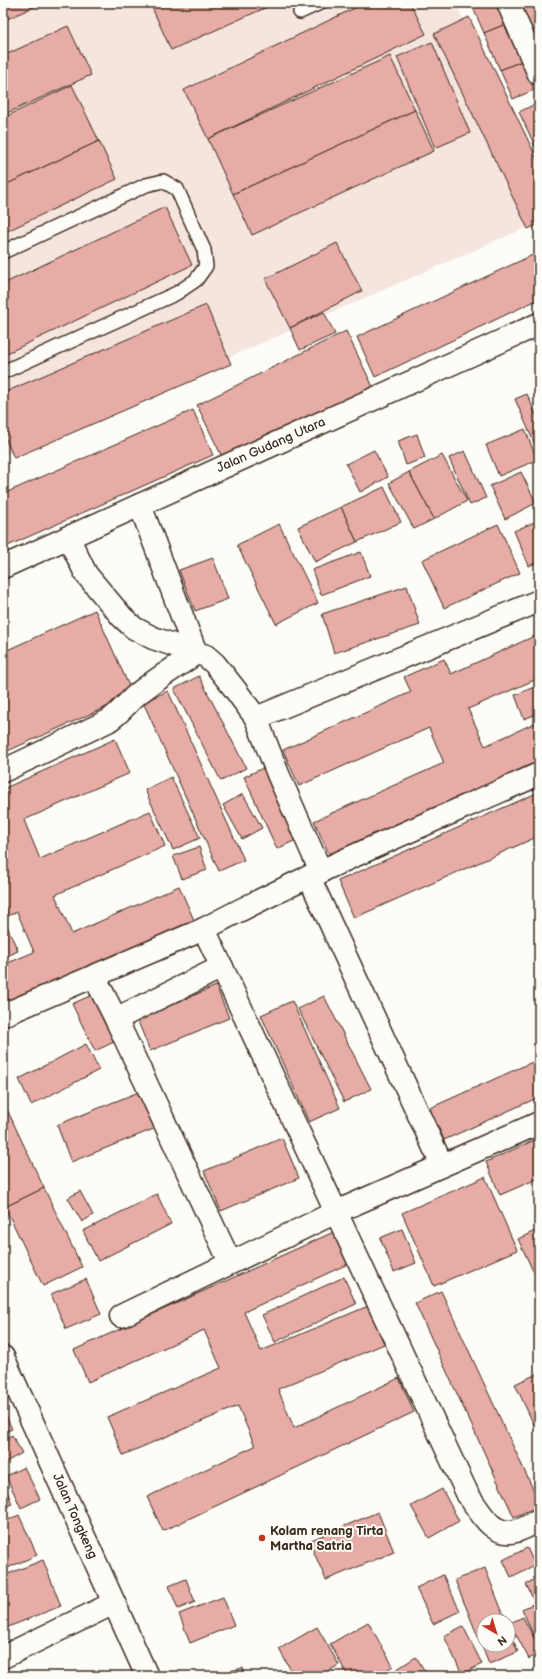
<svg xmlns="http://www.w3.org/2000/svg" width="542" height="1679" viewBox="0 0 542 1679" font-family="'Balsamiq Sans',sans-serif">
<rect width="100%" height="100%" fill="#fdfcf7"/>
<filter id="ink" filterUnits="userSpaceOnUse"><feTurbulence type="fractalNoise" baseFrequency=".025" numOctaves="2"/><feDisplacementMap in="SourceGraphic" scale="8" xChannelSelector="R" yChannelSelector="G"/><feConvolveMatrix kernelMatrix="1 2 1 2 8 2 1 2 1" color-interpolation-filters="sRGB"/></filter>
<g filter="url(#ink)">
<!-- built -->
<polygon fill="#f6e4de" points="3,3 456,3 539,197 539,222 3,456"/>
<!-- building -->
<g fill="#e7aca5" stroke="#3b2a1e">
<polygon points="3,3 42,3 3,21"/>
<polygon points="150,3 276,3 171,50"/>
<polygon points="365,3 410,3 426,34 208,139 184,90"/>
<polygon points="471,3 497,3 506,24 484,33"/>
<polygon points="521,3 539,3 539,49"/>
<polygon points="469,17 539,163 539,224 528,229 434,34"/>
<polygon points="506,24 522,61 500,70 484,33"/>
<polygon points="68,26 91,75 3,115 3,56"/>
<polygon points="432,42 470,133 435,148 397,57"/>
<polygon points="390,56 415,110 233,194 208,139"/>
<polygon points="522,61 534,90 513,99 500,70"/>
<polygon points="72,85 99,141 3,186 3,118"/>
<polygon points="539,102 539,145 535,146 519,112"/>
<polygon points="415,110 434,151 252,235 233,194"/>
<polygon points="99,141 117,179 3,233 3,186"/>
<polygon points="165,207 192,265 3,355 3,284"/>
<polygon points="337,243 362,291 290,328 265,279"/>
<polygon points="539,252 539,299 375,377 357,337"/>
<polygon points="206,305 231,364 14,458 3,433 3,393"/>
<polygon points="324,312 335,334 300,350 290,328"/>
<polygon points="346,331 373,387 224,461 197,405"/>
<polygon points="527,394 539,421 539,454 515,399"/>
<polygon points="193,410 213,455 3,548 3,494"/>
<polygon points="525,429 537,460 499,476 486,445"/>
<polygon points="417,434 425,458 406,465 398,441"/>
<polygon points="374,450 388,477 360,492 346,464"/>
<polygon points="465,451 486,498 470,505 449,458"/>
<polygon points="442,455 467,501 434,519 409,472"/>
<polygon points="409,472 434,519 414,529 389,483"/>
<polygon points="521,472 536,503 505,519 490,486"/>
<polygon points="384,487 401,522 357,542 341,507"/>
<polygon points="341,507 357,542 315,562 298,527"/>
<polygon points="539,520 539,561 529,566 514,531"/>
<polygon points="279,524 318,603 276,624 237,545"/>
<polygon points="498,524 520,573 444,608 422,560"/>
<polygon points="361,552 370,576 321,595 312,570"/>
<polygon points="213,558 228,599 195,611 179,570"/>
<polygon points="407,586 420,625 334,653 322,614"/>
<polygon points="95,610 133,695 3,753 3,652"/>
<polygon points="539,634 539,678 468,709 485,746 539,721 539,761 330,856 314,821 444,763 429,728 299,786 283,750 411,692 404,677 444,659 451,674"/>
<polygon points="199,676 246,768 221,781 174,689"/>
<polygon points="539,685 539,713 524,719 515,695"/>
<polygon points="168,691 244,860 219,871 143,702"/>
<polygon points="115,739 130,773 24,820 40,859 150,811 165,846 55,895 72,934 179,886 194,920 3,1006 3,965 34,952 17,912 3,918 3,789"/>
<polygon points="265,767 298,839 277,849 244,777"/>
<polygon points="171,777 200,838 173,850 145,790"/>
<polygon points="539,792 539,836 354,918 338,881"/>
<polygon points="243,794 262,828 242,839 223,805"/>
<polygon points="199,847 207,870 182,879 173,856"/>
<polygon points="6,924 18,951 3,958 3,925"/>
<polygon points="216,986 229,1018 150,1051 137,1019"/>
<polygon points="92,995 114,1042 95,1051 72,1004"/>
<polygon points="324,996 371,1089 344,1102 298,1009"/>
<polygon points="292,1001 340,1108 309,1122 261,1015"/>
<polygon points="86,1044 99,1070 31,1105 19,1079"/>
<polygon points="539,1059 539,1097 444,1140 430,1108"/>
<polygon points="141,1091 156,1128 71,1162 57,1125"/>
<polygon points="3,1101 44,1188 5,1207 3,1202"/>
<polygon points="282,1138 299,1178 221,1211 204,1171"/>
<polygon points="539,1138 539,1178 500,1195 486,1162"/>
<polygon points="485,1177 517,1250 434,1286 402,1213"/>
<polygon points="44,1188 82,1267 43,1286 5,1207"/>
<polygon points="80,1191 93,1215 82,1222 68,1198"/>
<polygon points="157,1194 171,1224 98,1261 83,1231"/>
<polygon points="402,1229 416,1263 394,1272 380,1238"/>
<polygon points="539,1229 539,1269 533,1271 518,1239"/>
<polygon points="338,1230 352,1262 244,1312 261,1351 373,1304 389,1342 278,1389 294,1428 399,1378 414,1412 163,1531 147,1497 255,1446 238,1406 123,1455 107,1417 221,1368 204,1330 88,1382 74,1350"/>
<polygon points="344,1277 356,1304 275,1342 262,1315"/>
<polygon points="86,1279 101,1314 66,1329 51,1294"/>
<polygon points="441,1291 539,1502 539,1506 514,1517 415,1303"/>
<polygon points="539,1373 539,1423 534,1425 515,1384"/>
<polygon points="3,1409 12,1429 3,1433"/>
<polygon points="12,1435 22,1453 4,1463 3,1440"/>
<polygon points="24,1467 40,1499 21,1508 6,1476"/>
<polygon points="3,1481 12,1504 3,1507"/>
<polygon points="442,1489 459,1521 429,1538 411,1506"/>
<polygon points="378,1512 394,1552 326,1580 309,1541"/>
<polygon points="19,1515 37,1555 3,1570 3,1522"/>
<polygon points="527,1548 535,1565 511,1577 503,1560"/>
<polygon points="43,1560 61,1606 3,1629 3,1576"/>
<polygon points="485,1568 506,1621 484,1621 484,1645 508,1645 508,1626 518,1652 489,1664 455,1580"/>
<polygon points="443,1575 460,1611 433,1624 416,1588"/>
<polygon points="539,1577 539,1601 535,1603 526,1584"/>
<polygon points="186,1579 195,1602 178,1609 169,1586"/>
<polygon points="223,1597 234,1625 190,1643 179,1614"/>
<polygon points="535,1603 539,1611 539,1648 522,1609"/>
<polygon points="523,1617 539,1648 539,1653 529,1659 510,1623"/>
<polygon points="368,1622 393,1666 377,1676 348,1676 330,1644"/>
<polygon points="463,1626 482,1664 462,1674 444,1636"/>
<polygon points="317,1627 339,1665 320,1676 294,1676 279,1649"/>
<polygon points="416,1657 428,1676 386,1676"/>
<polygon points="243,1668 244,1676 206,1676"/>
</g>
<g fill="none" stroke-linecap="round" stroke-linejoin="round">
<defs>
<g id="service">
<polyline points="300,12 320,3"/>
<polyline points="3,252 146,185 163,181 177,189 204,250 206,266 196,280 177,293 3,372"/>
</g>
<g id="minor">
<polyline points="508,3 539,74"/>
<polyline points="68,537 86,574 122,617 134,628 153,638 206,656 215,664 234,688 256,718 278,774 321,872"/>
<polyline points="256,718 539,601"/>
<path d="M3,771L108,721C121,713 128,701 140,692C158,678 178,666 196,653L140,505"/>
<path d="M539,774C427,824 313,871 204,929L468,1495C480,1511 492,1538 516,1531C524,1529 532,1524 539,1520"/>
<polyline points="309,877 442,1165"/>
<polyline points="94,976 116,1019 230,1262"/>
<polyline points="3,1015 204,929"/>
<polyline points="116,1019 222,967"/>
<polyline points="121,1316 336,1212 539,1123"/>
<polyline points="3,1357 147,1676"/>
<polyline points="3,1657 114,1603"/>
</g>
<polyline id="tertiary" points="3,567 539,324"/>
</defs>
<!-- service casing -->
<use href="#service" stroke="#3b2a1e" stroke-width="16"/>
<!-- minor casing -->
<use href="#minor" stroke="#3b2a1e" stroke-width="25"/>
<!-- tertiary casing -->
<use href="#tertiary" stroke="#3b2a1e" stroke-width="25"/>
<!-- service -->
<use href="#service" stroke="#fdfcf7" stroke-width="13"/>
<!-- minor -->
<use href="#minor" stroke="#fdfcf7" stroke-width="22"/>
<!-- tertiary -->
<use href="#tertiary" stroke="#fdfcf7" stroke-width="22"/>
</g>
</g>
<!-- markers -->
<circle fill="#c8321e" stroke="#fdfcf7" stroke-width="1.5" cx="262" cy="1538" r="4"/>
<g text-anchor="middle" dominant-baseline="central" stroke-width="4" stroke-linejoin="round" paint-order="stroke">
<!-- street labels -->
<g font-size="13" fill="#3b2a1e" stroke="#fdfcf7">
<text transform="translate(271 445) rotate(-24)">Jalan Gudang Utara</text>
<text transform="translate(75 1516) rotate(66)">Jalan Tongkeng</text>
</g>
<!-- poi labels -->
<g font-size="13" font-weight="bold" fill="#3b2a1e" stroke="#fdfcf7" text-anchor="start">
<text x="270" y="1531">Kolam renang Tirta<tspan x="270" dy="15">Martha Satria</tspan></text>
</g>
</g>
<!-- margin -->
<rect width="542" height="1679" fill="none" stroke="#fdfcf7" stroke-width="16"/>
<rect x="8" y="8" width="526" height="1663" fill="none" stroke="#3b2a1e" stroke-width="1.5" filter="url(#ink)"/>
<!-- north arrow -->
<g transform="translate(496 1633) rotate(142)"><circle r="19" fill="#fdfcf7" stroke="#afa8a0"/>
<path d="M0-3L7 15L0 10L-7 15Z" fill="#c8321e"/>
<text y="-6" font-size="11" font-weight="bold" text-anchor="middle" fill="#3b2a1e">N</text>
</g>
</svg>
